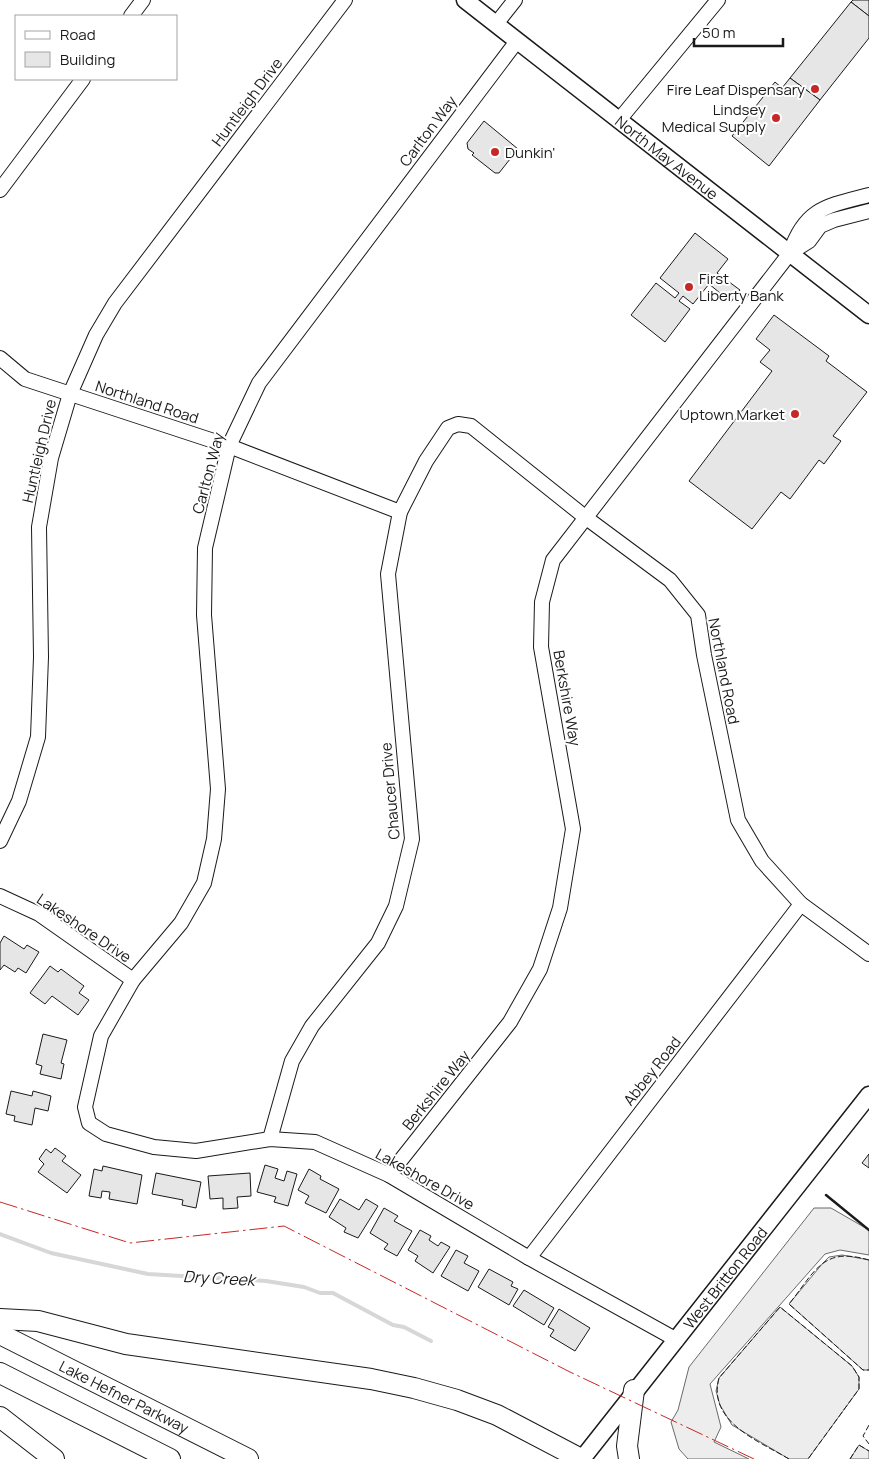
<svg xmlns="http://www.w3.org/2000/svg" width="869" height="1459" viewBox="0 0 869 1459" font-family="Manrope,sans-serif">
<rect width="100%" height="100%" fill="#fff"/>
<!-- built -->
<g fill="#ededed" stroke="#6a6a6a">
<polygon points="814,1208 831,1208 869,1230 869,1255 840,1250 825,1254 710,1384 721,1427 714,1442 749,1459 688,1459 679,1449 671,1422 678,1410 689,1367"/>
<polygon points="842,1255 869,1260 869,1370 863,1370 789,1304 823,1263 829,1257"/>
<polygon points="780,1307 852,1366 859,1377 859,1389 808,1459 789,1459 732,1425 720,1405 716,1391 719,1378"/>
<polygon points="859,1445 869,1451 869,1459 850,1459"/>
</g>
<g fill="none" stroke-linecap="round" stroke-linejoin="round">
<!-- stream -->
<polyline stroke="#d7d7d7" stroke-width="4" points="0,1234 51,1253 148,1274 266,1281 304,1287 320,1293 333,1293 393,1325 404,1327 431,1341"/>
</g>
<!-- building -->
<g fill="#e6e6e6" stroke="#1a1a1a">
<polygon points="853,0 869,0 869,16 851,2"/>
<polygon points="851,2 869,16 869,38 820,100 790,78"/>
<polygon points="790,78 820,100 769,166 732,136 775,82 782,88"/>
<polygon points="484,121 518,149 499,173 495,173 472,155 474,153 468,149 467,143"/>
<polygon points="695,233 728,259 717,273 740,290 731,302 709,284 693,304 683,296 679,301 690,309 665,342 631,315 656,283 675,298 679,293 660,278"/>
<polygon points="774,315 829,356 826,361 867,392 833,436 841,441 824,464 819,460 790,499 781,492 752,529 689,481 772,371 760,362 770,350 756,339"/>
<polygon points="4,936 24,949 27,945 39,952 26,973 18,968 15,972 4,965 0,970 0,943"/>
<polygon points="50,966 58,972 61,969 84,986 79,993 89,1000 78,1015 52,996 45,1004 30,993"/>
<polygon points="43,1034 67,1040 61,1063 64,1064 61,1079 40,1074 42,1066 36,1064"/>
<polygon points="11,1091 32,1096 33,1091 51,1096 48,1111 35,1108 32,1125 14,1121 15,1116 6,1114"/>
<polygon points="55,1148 66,1156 62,1161 81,1175 67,1193 38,1172 44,1164 39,1159 46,1149 51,1153"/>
<polygon points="869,1154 869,1168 862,1163"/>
<polygon points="265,1165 278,1169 275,1178 284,1181 287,1171 297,1174 288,1206 274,1202 276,1197 257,1192"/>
<polygon points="103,1166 142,1175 137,1204 109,1199 110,1192 102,1191 101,1198 89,1196 94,1169 102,1171"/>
<polygon points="309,1169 321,1176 320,1179 339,1189 326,1213 305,1203 309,1196 298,1190"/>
<polygon points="156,1173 201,1182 196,1208 182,1205 183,1200 152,1194"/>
<polygon points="250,1173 251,1196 237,1197 238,1208 223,1209 223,1198 210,1199 208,1176"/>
<polygon points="340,1199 359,1210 366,1199 378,1206 358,1238 344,1232 346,1228 329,1217"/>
<polygon points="384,1208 398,1216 394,1221 412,1231 397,1256 384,1249 388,1244 370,1233"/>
<polygon points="420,1230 431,1236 429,1240 438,1246 441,1242 450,1247 433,1273 415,1261 418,1256 408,1250"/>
<polygon points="456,1250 468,1256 464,1263 479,1271 468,1291 441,1276"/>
<polygon points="489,1269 513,1282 511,1286 518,1289 509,1305 478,1287"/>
<polygon points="524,1290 554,1308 544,1325 513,1306"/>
<polygon points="559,1309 590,1328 575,1351 550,1336 554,1330 548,1327"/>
</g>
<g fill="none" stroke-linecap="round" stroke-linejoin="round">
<defs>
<g id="minor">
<polyline points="131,16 143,0"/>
<polyline points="496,24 515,0"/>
<polyline points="619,120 718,0"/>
<polyline points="0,190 83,79"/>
<path d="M869,195C827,206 805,208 790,253L809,241L820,226L834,220L869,211"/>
<polyline points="0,358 25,379 229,446 400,512"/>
<polyline points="0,841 19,801 38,737 41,657 39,527 51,458 70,394 96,335 115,303 345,0"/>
<polyline points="0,896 39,914 133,980 101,1036 85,1107 89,1123 106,1134 154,1147 196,1151 270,1139 315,1142 389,1175 529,1258 677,1340"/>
<polyline points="133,980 181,923 204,883 214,839 218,789 204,615 205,548 229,446 259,383 517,41"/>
<polyline points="270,1139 292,1061 312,1026 378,943 396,906 412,839 388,574 400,512 426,461 448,428 458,424 471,426 585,517 670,580 698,615 704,655 738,820 762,861 801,904 869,954"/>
<polyline points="389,1175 510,1022 540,969 560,908 573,829 541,647 542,602 553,560 790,253"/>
<polyline points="529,1258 801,904"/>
</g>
<g id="major">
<path id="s1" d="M465,0L869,315"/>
<path id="s2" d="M582,1459L869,1095"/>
</g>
<g id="highway">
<polyline points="0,1319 38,1321 126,1344 371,1379 414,1388 457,1400 497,1415 581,1459"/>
<path id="s3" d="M0,1334L248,1459"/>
<polyline points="0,1373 170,1459"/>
<polyline points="0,1417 54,1459"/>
<polyline points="629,1459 627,1446 634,1390"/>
</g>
</defs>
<!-- minor casing -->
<use href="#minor" stroke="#1a1a1a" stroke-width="16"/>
<!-- major casing -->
<use href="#major" stroke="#1a1a1a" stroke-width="19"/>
<!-- highway casing -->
<use href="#highway" stroke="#1a1a1a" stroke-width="22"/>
<!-- minor -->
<use href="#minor" stroke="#fff" stroke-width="14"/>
<!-- major -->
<use href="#major" stroke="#fff" stroke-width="16"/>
<!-- highway -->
<use href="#highway" stroke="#fff" stroke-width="20"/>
<!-- fence -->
<g stroke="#1a1a1a" stroke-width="1" stroke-dasharray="6 2.5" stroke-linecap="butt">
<path d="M869,1260C822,1246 815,1272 789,1304L863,1370H869"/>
<polyline points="869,1425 863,1436 869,1444"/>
<path d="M789,1459C759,1441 707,1422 719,1378L780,1307L852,1366L859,1377V1389L808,1459"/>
<polyline points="850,1459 859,1445 869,1451"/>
</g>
<!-- wall -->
<polyline stroke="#1a1a1a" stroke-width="2.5" points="826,1195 869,1230"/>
<!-- power -->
<polyline stroke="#c62828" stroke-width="1" stroke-dasharray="18 4 2.5 4" stroke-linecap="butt" points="0,1202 130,1243 284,1226 570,1372 754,1459"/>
</g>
<!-- markers -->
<g fill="#c62828" stroke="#fff" stroke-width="2">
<circle cx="815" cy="89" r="5"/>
<circle cx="776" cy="118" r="5"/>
<circle cx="495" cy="152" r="5"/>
<circle cx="689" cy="287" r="5"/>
<circle cx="795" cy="414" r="5"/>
</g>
<g text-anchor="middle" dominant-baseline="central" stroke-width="4" stroke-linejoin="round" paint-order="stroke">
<!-- poi labels -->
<g font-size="15" fill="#1a1a1a" stroke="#fff" text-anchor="end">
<text x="805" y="89">Fire Leaf Dispensary</text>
<text x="766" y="109">Lindsey<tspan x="766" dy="17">Medical Supply</tspan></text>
<text x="505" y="152" text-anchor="start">Dunkin'</text>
<text x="699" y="278" text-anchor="start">First<tspan x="699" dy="17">Liberty Bank</tspan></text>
<text x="785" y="414">Uptown Market</text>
</g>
<!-- street labels -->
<g font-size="15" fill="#1a1a1a" stroke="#fff">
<text transform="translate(247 102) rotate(-53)">Huntleigh Drive</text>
<text transform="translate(428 131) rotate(-53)">Carlton Way</text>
<text stroke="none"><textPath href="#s1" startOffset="256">North May Avenue</textPath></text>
<text transform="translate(147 402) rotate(18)">Northland Road</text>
<text transform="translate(39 451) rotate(-77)">Huntleigh Drive</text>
<text transform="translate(208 473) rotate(-75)">Carlton Way</text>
<text transform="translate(724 671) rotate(79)">Northland Road</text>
<text transform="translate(567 698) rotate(80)">Berkshire Way</text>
<text transform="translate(390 791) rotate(-95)">Chaucer Drive</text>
<text transform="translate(84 928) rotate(34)">Lakeshore Drive</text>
<text transform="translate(652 1071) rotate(-52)">Abbey Road</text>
<text transform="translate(436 1090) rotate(-51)">Berkshire Way</text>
<text transform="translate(425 1179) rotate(29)">Lakeshore Drive</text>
<text stroke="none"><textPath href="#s2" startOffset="231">West Britton Road</textPath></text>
<text stroke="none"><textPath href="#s3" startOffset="139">Lake Hefner Parkway</textPath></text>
</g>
<!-- water labels -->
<g font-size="16" font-style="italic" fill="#1a1a1a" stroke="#fff">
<text transform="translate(219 1278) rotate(3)">Dry Creek</text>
</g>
</g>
<!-- legend -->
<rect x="15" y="15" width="162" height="65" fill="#ffffff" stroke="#a3a3a3"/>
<rect x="25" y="31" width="25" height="8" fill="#ffffff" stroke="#a3a3a3"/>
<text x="60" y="40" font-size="15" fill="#1a1a1a">Road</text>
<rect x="25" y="52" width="25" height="15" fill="#e6e6e6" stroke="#a3a3a3"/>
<text x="60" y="65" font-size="15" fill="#1a1a1a">Building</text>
<!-- scale -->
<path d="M694 38v8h89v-8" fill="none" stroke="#1a1a1a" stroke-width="2.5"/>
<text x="702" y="38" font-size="15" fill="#1a1a1a" stroke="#ffffff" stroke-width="4" paint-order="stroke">50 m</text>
</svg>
